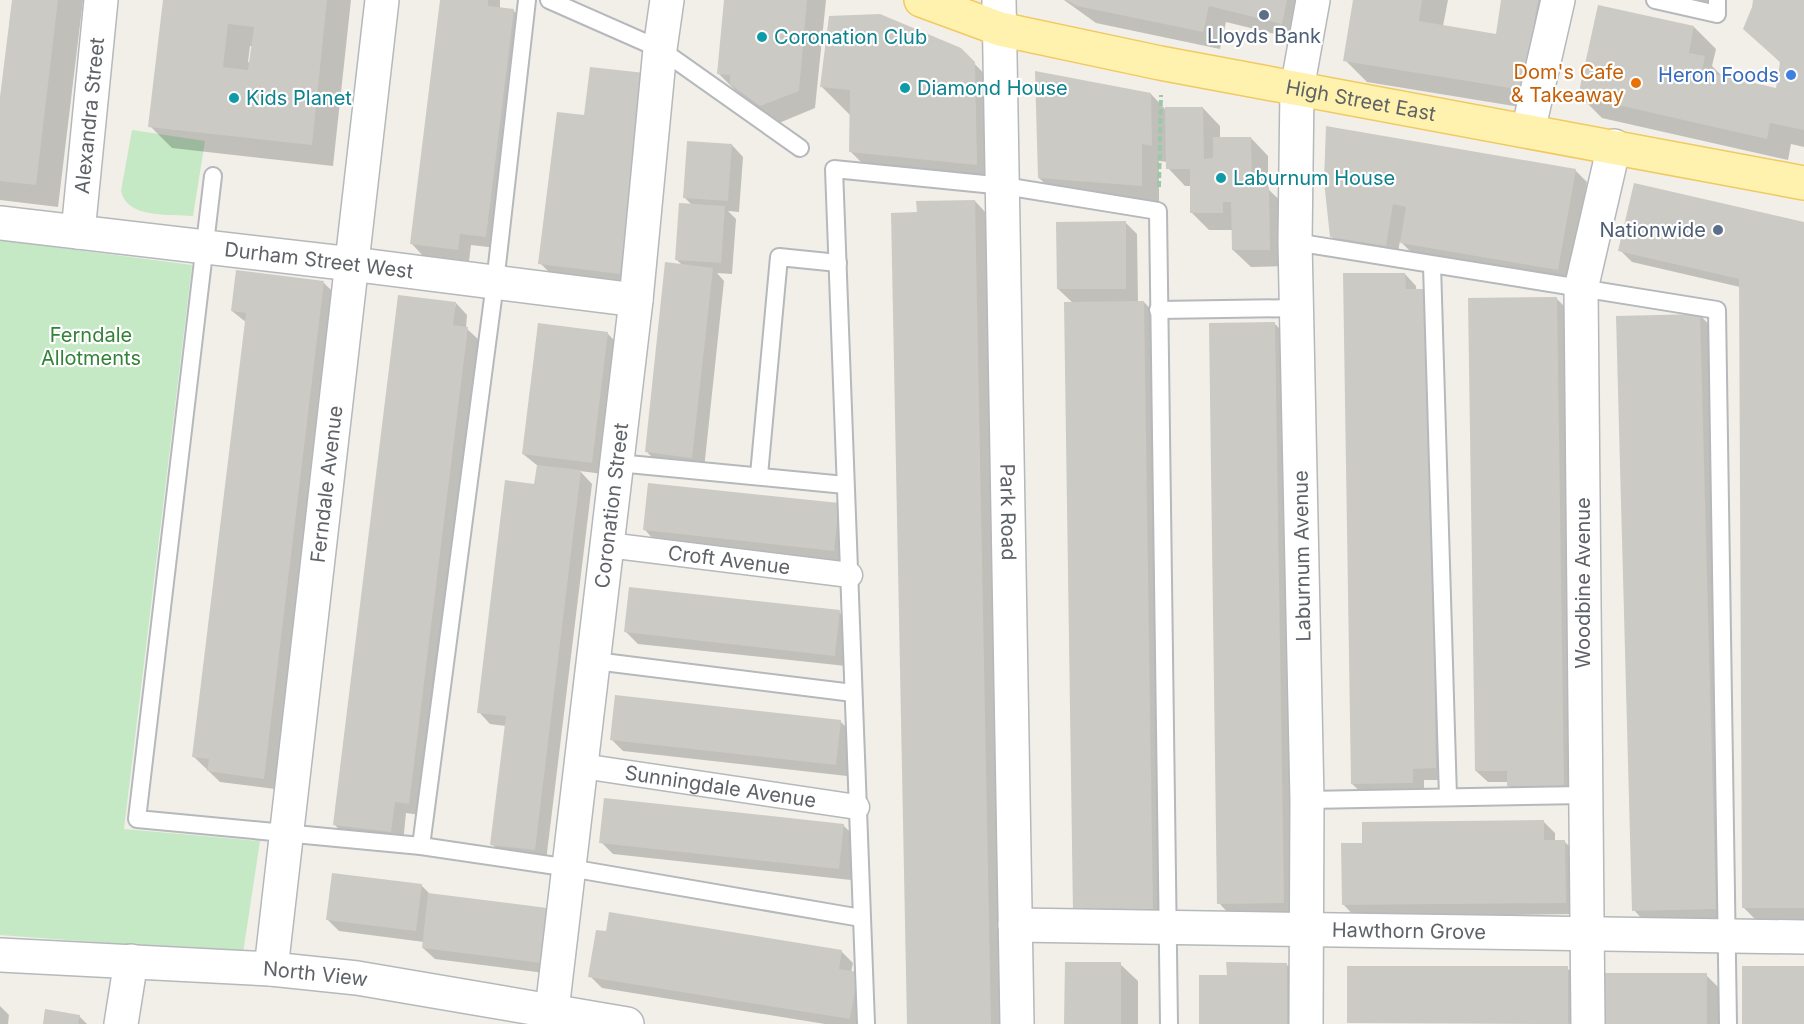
<svg xmlns="http://www.w3.org/2000/svg" width="1804" height="1024" viewBox="0 0 1804 1024" font-family="Inter,sans-serif">
<rect width="100%" height="100%" fill="#f1efe8"/>
<!-- green -->
<g fill="#c5e8c5">
<path d="M132,130L205,141L193,216C170,214 127,219 121,191Z"/>
<polygon points="0,240 192,265 124,829 260,841 243,953 0,935"/>
</g>
<!-- shadow -->
<g fill="#0003" fill-rule="evenodd">
<polygon points="13,0 83,0 58,207 0,200 0,109"/>
<path d="M164,0H351L333,166L172,148L150,126ZM250,46H253L251,63L248,62Z"/>
<polygon points="441,0 500,0 500,9 513,10 525,22 497,248 471,245 469,261 423,256 412,244"/>
<polygon points="725,0 826,0 815,108 779,123 735,90 718,73"/>
<polygon points="1064,0 1307,0 1299,40 1226,22 1220,49 1096,23"/>
<polygon points="1355,0 1448,0 1443,26 1497,35 1503,0 1546,0 1545,111 1367,82 1345,60"/>
<polygon points="1660,0 1721,0 1720,13"/>
<polygon points="1754,0 1804,0 1804,147 1791,144 1788,160 1602,118 1580,96 1694,27 1716,49 1712,66 1724,78 1777,90 1782,64 1744,28 1754,8"/>
<polygon points="961,50 1004,94 1006,194 880,181 850,151 851,116 821,86"/>
<polygon points="644,75 632,285 552,275 540,263 585,117"/>
<polygon points="1151,94 1165,109 1203,108 1220,126 1220,139 1251,138 1268,156 1268,189 1286,206 1287,266 1251,267 1233,250 1233,230 1209,230 1192,213 1191,186 1185,186 1168,168 1168,162 1159,161 1159,202 1057,195 1039,178"/>
<polygon points="732,145 743,157 739,212 728,211 736,219 732,274 717,273 724,281 704,469 659,464 647,452 683,266 677,260 692,205 684,197"/>
<polygon points="1575,170 1587,182 1570,281 1413,254 1400,241 1397,257 1343,248 1331,236 1326,181"/>
<polygon points="975,201 986,213 1002,1024 908,1024 919,214"/>
<polygon points="1125,222 1137,234 1138,302 1144,302 1155,314 1164,922 1086,923 1073,303 1058,289"/>
<polygon points="1804,224 1804,919 1756,920 1744,908 1740,287 1632,262 1620,250"/>
<polygon points="1405,274 1416,286 1448,780 1424,780 1424,795 1364,795 1352,784"/>
<polygon points="324,283 335,294 275,789 220,782 194,757 247,323 232,311"/>
<polygon points="1557,299 1568,310 1575,797 1520,797 1509,786 1509,782 1488,782 1476,771"/>
<polygon points="456,303 467,315 466,328 479,340 421,815 406,813 403,843 346,836 335,825"/>
<polygon points="1700,315 1711,327 1727,920 1645,922 1634,910"/>
<polygon points="1274,323 1286,335 1295,914 1230,915 1219,903"/>
<polygon points="607,333 619,345 603,474 580,471 592,484 546,861 504,856 492,844 506,726 490,724 479,712 536,485 538,466 523,454"/>
<polygon points="838,505 845,562 656,542 645,530"/>
<polygon points="839,612 851,623 846,666 638,644 626,632"/>
<polygon points="840,721 852,733 847,776 623,751 611,739"/>
<polygon points="1543,821 1555,833 1555,842 1564,841 1576,853 1577,914 1355,917 1344,905 1364,844"/>
<polygon points="843,825 855,837 851,880 613,854 601,842"/>
<polygon points="421,885 430,894 547,909 558,921 552,974 435,959 423,948 424,942 339,931 328,920"/>
<polygon points="841,951 853,963 851,973 857,974 863,1024 825,1024 602,988 590,976"/>
<polygon points="1120,964 1138,981 1138,1024 1066,1024"/>
<polygon points="1286,964 1298,976 1298,1024 1200,1024 1228,977"/>
<polygon points="1567,968 1579,979 1579,1024 1348,1022"/>
<polygon points="1706,975 1718,987 1718,1024 1603,1024"/>
<polygon points="0,1006 9,1015 8,1024 0,1024"/>
<polygon points="79,1016 87,1024 44,1024"/>
</g>
<!-- building -->
<g fill="#cccac5" fill-rule="evenodd">
<polygon points="12,0 58,0 36,185 0,181 0,97"/>
<path d="M163,0H327L312,145L148,127ZM228,24L254,27L248,70L223,67Z"/>
<polygon points="440,0 488,0 488,6 514,9 486,237 460,234 458,250 410,244"/>
<polygon points="724,0 807,0 799,91 760,106 730,84 730,75 717,74"/>
<polygon points="1066,0 1287,0 1282,24 1209,6 1203,32 1077,6"/>
<polygon points="1353,0 1422,0 1419,21 1496,34 1501,0 1538,0 1523,90 1343,61"/>
<polygon points="1753,0 1804,0 1804,130 1770,123 1767,139 1578,96 1598,5 1694,26 1689,53 1705,56 1702,71 1776,88 1780,62 1743,29 1752,7"/>
<polygon points="880,14 961,48 975,62 977,165 849,152 850,90 820,87 829,16"/>
<polygon points="590,67 645,73 620,274 538,264 557,112 584,115"/>
<polygon points="1035,71 1151,93 1152,146 1142,144 1142,186 1038,178"/>
<polygon points="1165,107 1203,107 1204,159 1213,158 1213,137 1251,137 1252,187 1269,187 1270,250 1232,250 1231,202 1223,202 1223,213 1190,213 1190,169 1166,169"/>
<polygon points="1326,126 1576,169 1558,270 1400,243 1406,207 1393,204 1386,246 1330,237 1324,181"/>
<polygon points="687,141 732,144 728,201 683,198"/>
<polygon points="1634,183 1804,222 1804,908 1742,908 1739,279 1618,251"/>
<polygon points="975,200 991,1024 907,1024 891,213 917,212 916,201"/>
<polygon points="679,203 725,206 721,263 675,260"/>
<polygon points="1126,221 1126,289 1057,289 1056,222"/>
<polygon points="665,262 713,268 692,458 645,452"/>
<polygon points="236,270 324,281 264,779 207,771 209,759 192,757 246,313 231,311"/>
<polygon points="1343,273 1405,273 1406,289 1429,289 1436,768 1413,769 1413,783 1351,784"/>
<polygon points="398,295 456,302 453,325 468,327 409,804 395,802 391,832 333,825"/>
<polygon points="1557,297 1564,786 1507,786 1507,771 1475,771 1468,298"/>
<polygon points="1144,301 1153,911 1073,912 1064,302"/>
<polygon points="1700,314 1716,909 1632,911 1616,316"/>
<polygon points="1275,322 1284,903 1217,904 1209,323"/>
<polygon points="538,323 608,332 592,463 522,454"/>
<polygon points="537,465 581,470 535,850 490,845 506,716 477,713 505,480 534,484"/>
<polygon points="648,483 839,503 834,551 643,530"/>
<polygon points="629,587 840,610 835,656 624,632"/>
<polygon points="615,695 841,720 836,765 610,740"/>
<polygon points="604,798 844,824 839,869 599,843"/>
<polygon points="1544,820 1544,840 1565,840 1566,903 1342,905 1341,843 1362,843 1362,822"/>
<polygon points="332,873 422,884 416,931 326,920"/>
<polygon points="428,893 547,908 541,963 422,948"/>
<polygon points="609,912 842,950 839,969 858,972 850,1019 588,977 596,930 606,931"/>
<polygon points="1065,962 1121,962 1121,1024 1064,1024"/>
<polygon points="1226,962 1287,963 1287,1024 1199,1024 1199,975 1227,975"/>
<polygon points="1347,966 1568,966 1568,1024 1347,1023"/>
<rect x="1742" y="966" width="62" height="58"/>
<rect x="1602" y="973" width="105" height="51"/>
<polygon points="45,1009 80,1015 78,1024 43,1024"/>
</g>
<g fill="none" stroke-linecap="round" stroke-linejoin="round">
<defs>
<g id="service">
<polyline points="549,0 660,49 800,148"/>
<polyline points="1655,0 1717,14 1717,0"/>
<polyline points="213,176 137,819 421,846 570,868 861,918"/>
<polyline points="1295,242 1717,310 1728,1024"/>
<polyline points="1432,265 1448,797"/>
<polyline points="1158,310 1296,308"/>
<polyline points="618,463 845,485"/>
<polyline points="759,475 779,257 838,263"/>
<polyline points="595,661 853,693"/>
<polyline points="1307,800 1585,795"/>
<polyline points="421,846 495,283 527,0"/>
<polyline points="866,1024 834,169 1004,186 1158,211 1169,1024"/>
</g>
<g id="pedestrian">
<path id="s1" d="M608,545L850,575"/>
<path id="s2" d="M582,766L857,807"/>
</g>
<g id="minor">
<polyline points="1528,131 1558,0"/>
<path id="s3" d="M0,223L352,264L636,300"/>
<path id="s4" d="M78,232L101,0"/>
<path id="s5" d="M1015,925L1804,937"/>
<path id="s6" d="M0,955L271,969L357,978L627,1024"/>
<path id="s7" d="M271,969L382,0"/>
<path id="s8" d="M552,1010L636,300L660,49L667,0"/>
<polyline points="121,1024 131,961"/>
<polyline points="1306,1024 1307,800 1295,242 1297,89 1313,0"/>
<polyline points="1588,1024 1581,289 1614,146"/>
</g>
<g id="tertiary">
<path id="s9" d="M999,0L1017,1024"/>
</g>
<g id="primary">
<path id="s10" d="M921,0L1000,29L1160,63L1804,183"/>
</g>
</defs>
<!-- service casing -->
<use href="#service" stroke="#b5b8bc" stroke-width="20"/>
<!-- pedestrian casing -->
<use href="#pedestrian" stroke="#b5b8bc" stroke-width="27"/>
<!-- minor casing -->
<use href="#minor" stroke="#b5b8bc" stroke-width="36"/>
<!-- tertiary casing -->
<use href="#tertiary" stroke="#b5b8bc" stroke-width="36"/>
<!-- primary casing -->
<use href="#primary" stroke="#f2c960" stroke-width="36"/>
<!-- path -->
<polyline stroke="#9cc7a9" stroke-width="4" stroke-dasharray="6 3" stroke-linecap="butt" points="1159,187 1161,95"/>
<!-- service -->
<use href="#service" stroke="#fff" stroke-width="16"/>
<!-- pedestrian -->
<use href="#pedestrian" stroke="#fff" stroke-width="24"/>
<!-- minor -->
<use href="#minor" stroke="#fff" stroke-width="33"/>
<!-- tertiary -->
<use href="#tertiary" stroke="#fff" stroke-width="33"/>
<!-- primary -->
<use href="#primary" stroke="#fff2af" stroke-width="33"/>
</g>
<!-- markers -->
<g fill="#5c6f8a" stroke="#fff" stroke-width="2">
<circle cx="1264" cy="15" r="6"/>
<circle cx="1718" cy="230" r="6"/>
</g>
<g fill="#0f9aa8" stroke="#fff" stroke-width="2">
<circle cx="762" cy="37" r="6"/>
<circle cx="905" cy="88" r="6"/>
<circle cx="234" cy="98" r="6"/>
<circle cx="1221" cy="178" r="6"/>
</g>
<circle fill="#3f7fe0" stroke="#fff" stroke-width="2" cx="1791" cy="75" r="6"/>
<circle fill="#e8710a" stroke="#fff" stroke-width="2" cx="1636" cy="83" r="6"/>
<g text-anchor="middle" dominant-baseline="central" stroke-width="4.5" stroke-linejoin="round" paint-order="stroke">
<!-- service labels -->
<g font-size="20" fill="#4e5e75" stroke="#fff">
<text x="1264" y="36">Lloyds Bank</text>
<text x="1706" y="230" text-anchor="end">Nationwide</text>
</g>
<!-- culture labels -->
<g font-size="20" fill="#0d838f" stroke="#fff" text-anchor="start">
<text x="774" y="37">Coronation Club</text>
<text x="917" y="88">Diamond House</text>
<text x="246" y="98">Kids Planet</text>
<text x="1233" y="178">Laburnum House</text>
</g>
<!-- food labels -->
<g font-size="20" fill="#c56008" stroke="#fff" text-anchor="end">
<text x="1624" y="72">Dom's Cafe<tspan x="1624" dy="23">&amp; Takeaway</tspan></text>
</g>
<!-- shop labels -->
<g font-size="20" fill="#366cbe" stroke="#fff" text-anchor="end">
<text x="1779" y="75">Heron Foods</text>
</g>
<!-- street labels -->
<g font-size="20" fill="#5f6368" stroke="#fff">
<text stroke="none"><textPath href="#s10" startOffset="452">High Street East</textPath></text>
<text stroke="none"><textPath href="#s4" startOffset="117">Alexandra Street</textPath></text>
<text stroke="none"><textPath href="#s3" startOffset="321">Durham Street West</textPath></text>
<text stroke="none"><textPath href="#s7" startOffset="488">Ferndale Avenue</textPath></text>
<text stroke="none"><textPath href="#s8" startOffset="508">Coronation Street</textPath></text>
<text stroke="none"><textPath href="#s9" startOffset="512">Park Road</textPath></text>
<text transform="translate(1302 556) rotate(-91)">Laburnum Avenue</text>
<text stroke="none"><textPath href="#s1" startOffset="122">Croft Avenue</textPath></text>
<text transform="translate(1583 583) rotate(-90)">Woodbine Avenue</text>
<text stroke="none"><textPath href="#s2" startOffset="140">Sunningdale Avenue</textPath></text>
<text stroke="none"><textPath href="#s5" startOffset="394">Hawthorn Grove</textPath></text>
<text stroke="none"><textPath href="#s6" startOffset="316">North View</textPath></text>
</g>
<!-- park labels -->
<g font-size="20" fill="#348238" stroke="#fff">
<text x="91" y="335">Ferndale<tspan x="91" dy="23">Allotments</tspan></text>
</g>
</g>
</svg>
